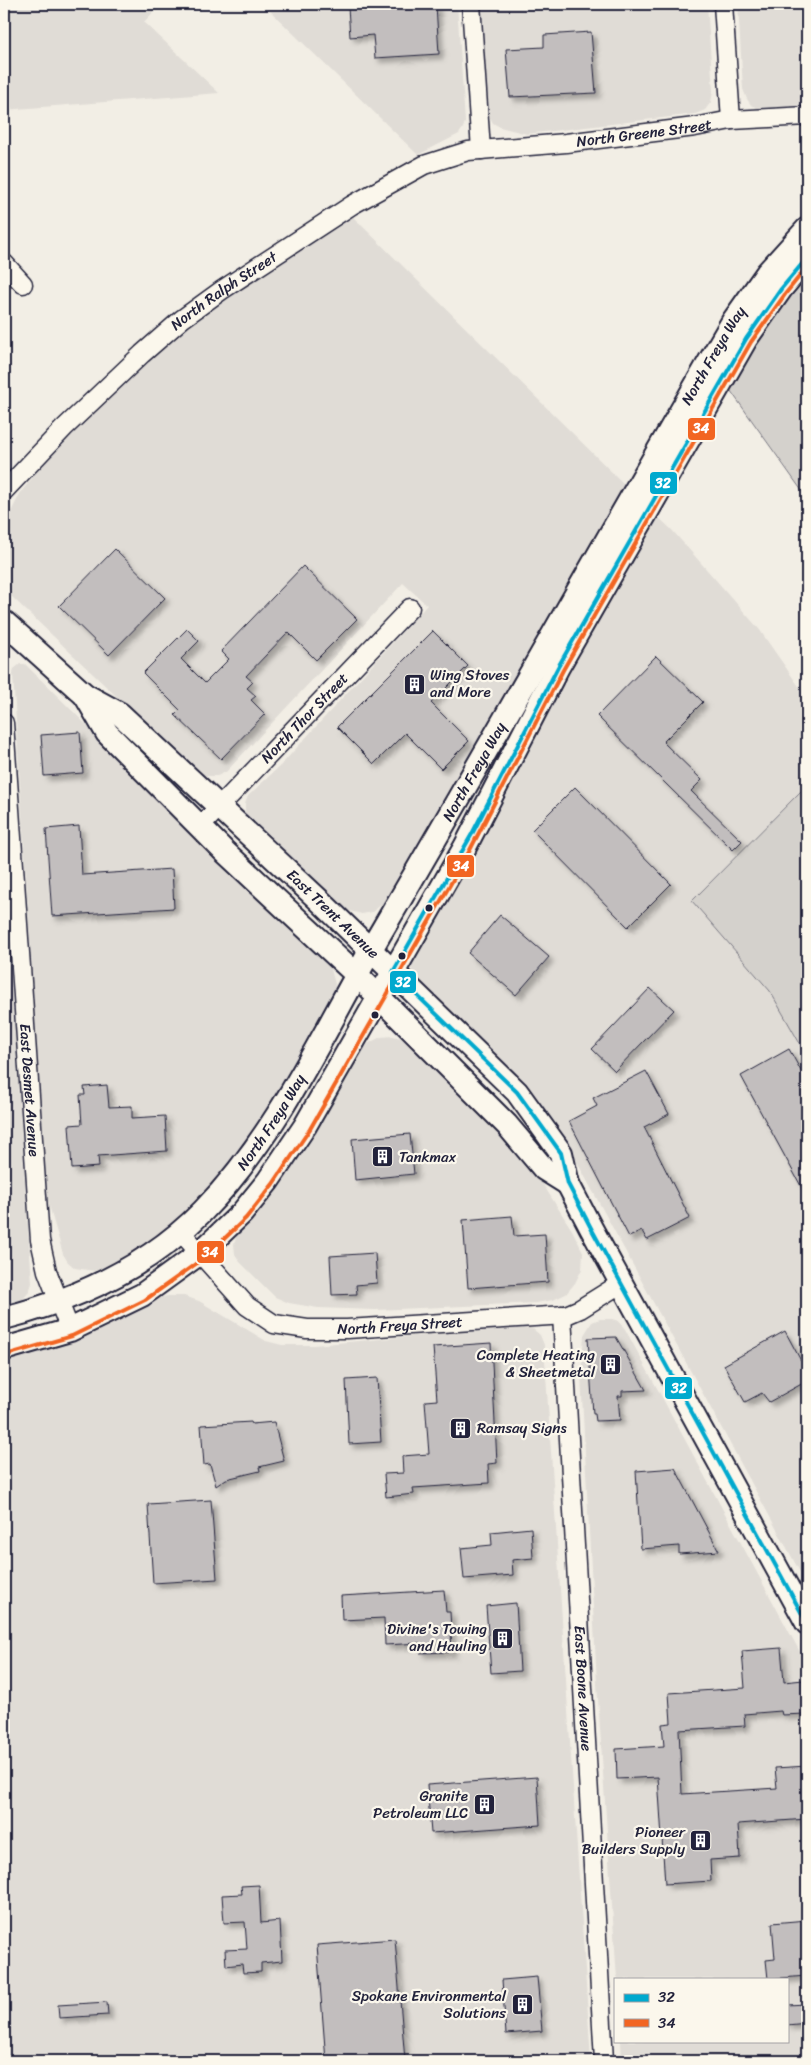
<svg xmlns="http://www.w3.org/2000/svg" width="811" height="2065" viewBox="0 0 811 2065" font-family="Sriracha,sans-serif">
<defs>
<filter id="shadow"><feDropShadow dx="4.5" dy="4.5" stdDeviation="2.5" flood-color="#0004"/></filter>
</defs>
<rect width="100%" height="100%" fill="#f2eee5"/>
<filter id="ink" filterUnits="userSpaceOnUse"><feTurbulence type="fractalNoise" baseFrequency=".02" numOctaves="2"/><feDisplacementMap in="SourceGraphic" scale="10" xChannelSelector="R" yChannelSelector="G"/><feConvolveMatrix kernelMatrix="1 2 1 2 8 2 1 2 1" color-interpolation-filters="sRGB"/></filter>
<g filter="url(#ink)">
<!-- built -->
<g fill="#e0dcd6">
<polygon points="4,4 161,4 144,22 219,93 4,110"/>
<polygon points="263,4 457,4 465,122 463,128 459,134 418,155"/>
<polygon points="481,4 707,4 713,91 711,102 705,110 695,114 527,134 500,127 493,123 489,116"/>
<polygon points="738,4 807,4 807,107 759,109 751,105 747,99 743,89"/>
<polygon points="351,215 625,485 397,882 382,904 372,912 362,914 345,910 248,820 245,812 245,804 248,796 281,765 427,605 403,583 226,772 217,776 207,776 197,773 11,596 8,587 5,535 9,516 21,492 44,463 133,372 190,323"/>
<polygon points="656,515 671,529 759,629 807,698 807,717 803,720 807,725 807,785 692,901 770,991 807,1056 807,1585 572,1153 416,981 411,968 413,955"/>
<polygon points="20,664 25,664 330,966 335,984 334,992 272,1101 250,1138 226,1169 194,1204 152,1240 113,1264 94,1271 75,1268 68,1262 63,1254 46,1195 13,674 14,669"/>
<polygon points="4,876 32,1283 29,1292 23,1299 4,1305"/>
<polygon points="393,1036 401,1038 408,1043 477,1110 525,1160 544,1186 572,1230 583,1252 582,1269 575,1283 566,1294 553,1300 536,1303 375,1310 318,1308 289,1303 275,1297 240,1262 235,1254 234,1244 238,1232 358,1055 369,1043 381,1037"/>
<polygon points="168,1296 184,1296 199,1301 266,1341 282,1345 314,1345 523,1326 533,1329 540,1335 544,1345 591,2061 4,2061 4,1358 152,1299"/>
<polygon points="600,1319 612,1319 618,1321 625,1329 807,1665 807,2061 622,2061 621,2041 787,2041 787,1979 617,1979 597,1684 581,1376 584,1335 592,1322"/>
</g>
<!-- green -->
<g fill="#d4d1cc" stroke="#7b7a84">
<polygon points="807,273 807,498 728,387 763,329"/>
<polygon points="807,785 807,1056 770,991 692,901"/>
</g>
<!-- building -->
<g fill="#c2bebe" stroke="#22223b" filter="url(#shadow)">
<polygon points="397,4 411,4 411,7 436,5 439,54 375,58 373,35 350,37 348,7"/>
<polygon points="591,32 596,93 510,97 506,49 544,47 544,35"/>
<polygon points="115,549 165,598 109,655 59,606"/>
<polygon points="303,566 357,619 316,660 288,632 246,676 253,682 247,688 256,696 251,700 265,714 221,759 175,715 180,710 143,673 187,629 199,641 181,659 205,683 229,659 221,651"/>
<polygon points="433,631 468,666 431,703 469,741 441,769 405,733 374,764 337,727"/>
<polygon points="656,656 703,702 663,742 702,780 691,791 742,841 733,850 597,716"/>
<polygon points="80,732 83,773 44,776 41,735"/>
<polygon points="575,787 671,884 628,927 532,830"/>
<polygon points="79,826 82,875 172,869 174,908 52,916 46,829"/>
<polygon points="500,915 549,957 516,995 468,953"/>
<polygon points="650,988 674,1010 615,1071 592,1049"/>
<polygon points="789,1049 807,1082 807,1197 741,1076"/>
<polygon points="646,1071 669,1114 644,1127 690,1218 647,1240 642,1231 629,1237 569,1121 597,1106 593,1098"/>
<polygon points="107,1085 109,1107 132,1106 132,1118 165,1116 167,1151 98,1156 99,1167 72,1169 69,1125 82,1124 80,1095 85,1095 84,1087"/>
<polygon points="410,1134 414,1174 355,1180 352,1139"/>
<polygon points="512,1216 514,1236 545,1234 548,1282 468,1288 463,1220"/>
<polygon points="375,1253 377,1283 356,1285 357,1294 332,1295 330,1256"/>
<polygon points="785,1331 807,1372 807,1381 769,1402 762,1393 745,1402 724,1365"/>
<polygon points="616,1337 646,1390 622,1391 622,1396 618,1396 620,1420 596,1421 595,1414 593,1414 588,1338"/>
<polygon points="491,1343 497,1463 488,1464 489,1483 413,1488 414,1494 386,1497 384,1474 403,1473 402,1456 429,1454 425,1401 437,1400 433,1347"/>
<polygon points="377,1378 381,1442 349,1444 346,1380"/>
<polygon points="251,1422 252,1424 274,1422 284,1461 259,1467 260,1471 226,1479 216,1486 210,1464 204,1465 201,1425"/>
<polygon points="675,1468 719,1551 679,1554 679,1546 641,1549 636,1471"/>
<polygon points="211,1500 217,1579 153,1583 148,1504"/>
<polygon points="531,1528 533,1558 512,1560 513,1575 464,1579 461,1548 492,1545 491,1532"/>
<polygon points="444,1590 446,1612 450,1612 452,1652 420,1653 420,1643 385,1645 384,1618 342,1620 341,1596"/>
<polygon points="516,1603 520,1671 491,1673 486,1606"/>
<polygon points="781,1648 784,1682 803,1680 805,1714 782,1715 781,1711 744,1714 745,1726 679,1730 682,1794 777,1788 775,1768 807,1766 807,1819 738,1824 740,1858 710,1860 711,1881 665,1884 658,1777 617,1779 616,1749 664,1746 662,1724 671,1723 669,1693 745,1688 742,1651"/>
<polygon points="537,1777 540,1825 431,1833 427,1785"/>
<polygon points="259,1885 261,1923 280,1921 282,1961 261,1963 261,1972 243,1973 242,1964 226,1966 225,1950 247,1949 245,1922 224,1923 222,1895 242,1894 241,1886"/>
<polygon points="807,1920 807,1976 768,1979 766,1960 775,1959 772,1923"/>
<polygon points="395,1939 405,2061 326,2061 317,1945"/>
<polygon points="537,1977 542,2031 506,2034 502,1980"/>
<polygon points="107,2002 108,2015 59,2018 58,2005"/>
<polygon points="807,2004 807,2023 787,2025 787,2005"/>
</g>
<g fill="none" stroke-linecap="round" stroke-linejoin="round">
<defs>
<g id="minor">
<polyline points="471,4 481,150"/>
<polyline points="723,4 731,120"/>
<polyline points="4,263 23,284"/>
<path id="s1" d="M4,491L64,428L142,354L182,319L222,290L352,205L424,165L468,151L566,143L695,127L731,120L807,116"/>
<path id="s2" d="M4,723L40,1240L47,1271L70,1330"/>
<path id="s3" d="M200,827L410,608"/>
<path id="s4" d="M181,1232L247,1306L274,1324L307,1329H347L566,1315L580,1309L620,1284"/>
<path id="s5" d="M562,1315L604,2061"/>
</g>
<g id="major">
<path id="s6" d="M4,622L85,695L120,714L320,901L517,1092L561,1153L568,1184L591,1228L807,1623"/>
<polyline points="85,695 107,733 224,851 357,975 507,1125 544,1169 568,1184"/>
<path id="s7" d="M4,1318C78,1299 149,1266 203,1211C282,1130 327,1023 384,927C502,726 616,522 733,321L767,273L807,229"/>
<polyline points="4,1349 70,1330 142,1295 200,1253 242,1213 268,1181 305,1126 465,847 558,667 746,339 781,289 807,258"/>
</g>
</defs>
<!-- minor casing -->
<use href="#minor" stroke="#22223b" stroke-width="21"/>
<!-- major casing -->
<use href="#major" stroke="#22223b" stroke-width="26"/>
<!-- minor -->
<use href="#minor" stroke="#fbf7ec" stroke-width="18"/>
<!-- major -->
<use href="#major" stroke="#fbf7ec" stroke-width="22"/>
<defs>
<polyline id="bus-1" points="807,258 781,289 746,339 558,667 472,834 393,972 517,1092 561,1153 568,1184 591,1228 807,1623"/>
<polyline id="bus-2" points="6,1355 72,1336 145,1300 204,1258 246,1218 273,1184 310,1129 470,850 563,670 751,342 786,293 807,267"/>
</defs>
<!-- bus-1 casing -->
<use href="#bus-1" stroke="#fbf7ec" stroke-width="8"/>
<!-- bus-2 casing -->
<use href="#bus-2" stroke="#fbf7ec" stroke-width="8"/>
<!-- bus-1 -->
<use href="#bus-1" stroke="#00a9ce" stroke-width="4"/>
<!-- bus-2 -->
<use href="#bus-2" stroke="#f26522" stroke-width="4"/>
</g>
</g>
<!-- icons -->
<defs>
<symbol id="building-square" viewBox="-11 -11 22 22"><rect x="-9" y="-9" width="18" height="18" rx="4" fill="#22223b" stroke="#fbf7ec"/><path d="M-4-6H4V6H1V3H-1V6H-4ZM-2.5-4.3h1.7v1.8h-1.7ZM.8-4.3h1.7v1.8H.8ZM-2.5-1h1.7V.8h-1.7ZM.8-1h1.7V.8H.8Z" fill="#fff"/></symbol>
</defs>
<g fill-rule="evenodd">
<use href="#building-square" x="402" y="672" width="25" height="25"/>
<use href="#building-square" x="370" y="1144" width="25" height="25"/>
<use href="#building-square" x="598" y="1352" width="25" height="25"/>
<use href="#building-square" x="448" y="1416" width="25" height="25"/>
<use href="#building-square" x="490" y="1626" width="25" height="25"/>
<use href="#building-square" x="472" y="1792" width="25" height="25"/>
<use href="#building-square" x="688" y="1828" width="25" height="25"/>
<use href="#building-square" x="510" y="1992" width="25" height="25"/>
</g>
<!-- markers -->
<g fill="#22223b" stroke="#fbf7ec" stroke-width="2">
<circle cx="429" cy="908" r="4.5"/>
<circle cx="402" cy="956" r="4.5"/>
<circle cx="375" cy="1015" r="4.5"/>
</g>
<g text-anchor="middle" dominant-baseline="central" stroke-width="4.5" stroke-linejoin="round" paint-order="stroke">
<!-- street labels -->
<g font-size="15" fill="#22223b" stroke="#fbf7ec">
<text stroke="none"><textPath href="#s1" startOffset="758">North Greene Street</textPath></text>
<text stroke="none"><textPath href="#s1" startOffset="298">North Ralph Street</textPath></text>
<text stroke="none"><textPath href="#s7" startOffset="1226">North Freya Way</textPath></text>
<text stroke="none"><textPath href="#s3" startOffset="151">North Thor Street</textPath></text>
<text stroke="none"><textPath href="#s7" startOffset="746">North Freya Way</textPath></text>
<text stroke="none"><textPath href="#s6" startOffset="441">East Trent Avenue</textPath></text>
<text stroke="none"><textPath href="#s2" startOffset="368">East Desmet Avenue</textPath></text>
<text stroke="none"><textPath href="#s7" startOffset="341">North Freya Way</textPath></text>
<text stroke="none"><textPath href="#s4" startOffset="258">North Freya Street</textPath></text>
<text stroke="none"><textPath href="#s5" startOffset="374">East Boone Avenue</textPath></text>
</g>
<!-- poi labels -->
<g font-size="15" fill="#22223b" stroke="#fbf7ec" text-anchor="end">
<text x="430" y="675" text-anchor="start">Wing Stoves<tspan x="430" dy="17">and More</tspan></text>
<text x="399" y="1157" text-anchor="start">Tankmax</text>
<text x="595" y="1355">Complete Heating<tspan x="595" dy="17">&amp; Sheetmetal</tspan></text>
<text x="477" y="1428" text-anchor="start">Ramsay Signs</text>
<text x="487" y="1629">Divine's Towing<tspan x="487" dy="17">and Hauling</tspan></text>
<text x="468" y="1796">Granite<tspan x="468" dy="17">Petroleum LLC</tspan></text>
<text x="685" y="1832">Pioneer<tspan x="685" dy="17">Builders Supply</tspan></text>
<text x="506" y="1996">Spokane Environmental<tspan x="506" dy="17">Solutions</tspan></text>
</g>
</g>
<g stroke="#fbf7ec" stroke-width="2">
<rect x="687" y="417" width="29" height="24" rx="5" fill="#f26522"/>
<rect x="649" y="471" width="29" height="24" rx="5" fill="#00a9ce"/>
<rect x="446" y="854" width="29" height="24" rx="5" fill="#f26522"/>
<rect x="389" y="970" width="28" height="24" rx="5" fill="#00a9ce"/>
<rect x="196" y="1240" width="29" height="24" rx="5" fill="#f26522"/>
<rect x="664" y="1376" width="29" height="24" rx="5" fill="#00a9ce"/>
</g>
<g font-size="14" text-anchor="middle" font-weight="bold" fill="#fff">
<text x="701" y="433">34</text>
<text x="663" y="488">32</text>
<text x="461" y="871">34</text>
<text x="403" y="987">32</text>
<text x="210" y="1257">34</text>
<text x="679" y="1393">32</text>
</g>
<!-- margin -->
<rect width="811" height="2065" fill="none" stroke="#fbf7ec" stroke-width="20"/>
<rect x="10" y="10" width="791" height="2045" fill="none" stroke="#22223b" stroke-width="2" filter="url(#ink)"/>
<!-- legend -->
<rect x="614" y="1978" width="175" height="65" fill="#fbf7ec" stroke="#a4a2a5"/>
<rect x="624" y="1994" width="25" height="8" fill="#00a9ce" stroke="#a4a2a5"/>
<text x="658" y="2002" font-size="15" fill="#22223b">32</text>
<rect x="624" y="2019" width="25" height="8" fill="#f26522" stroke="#a4a2a5"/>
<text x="658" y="2028" font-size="15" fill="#22223b">34</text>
</svg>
